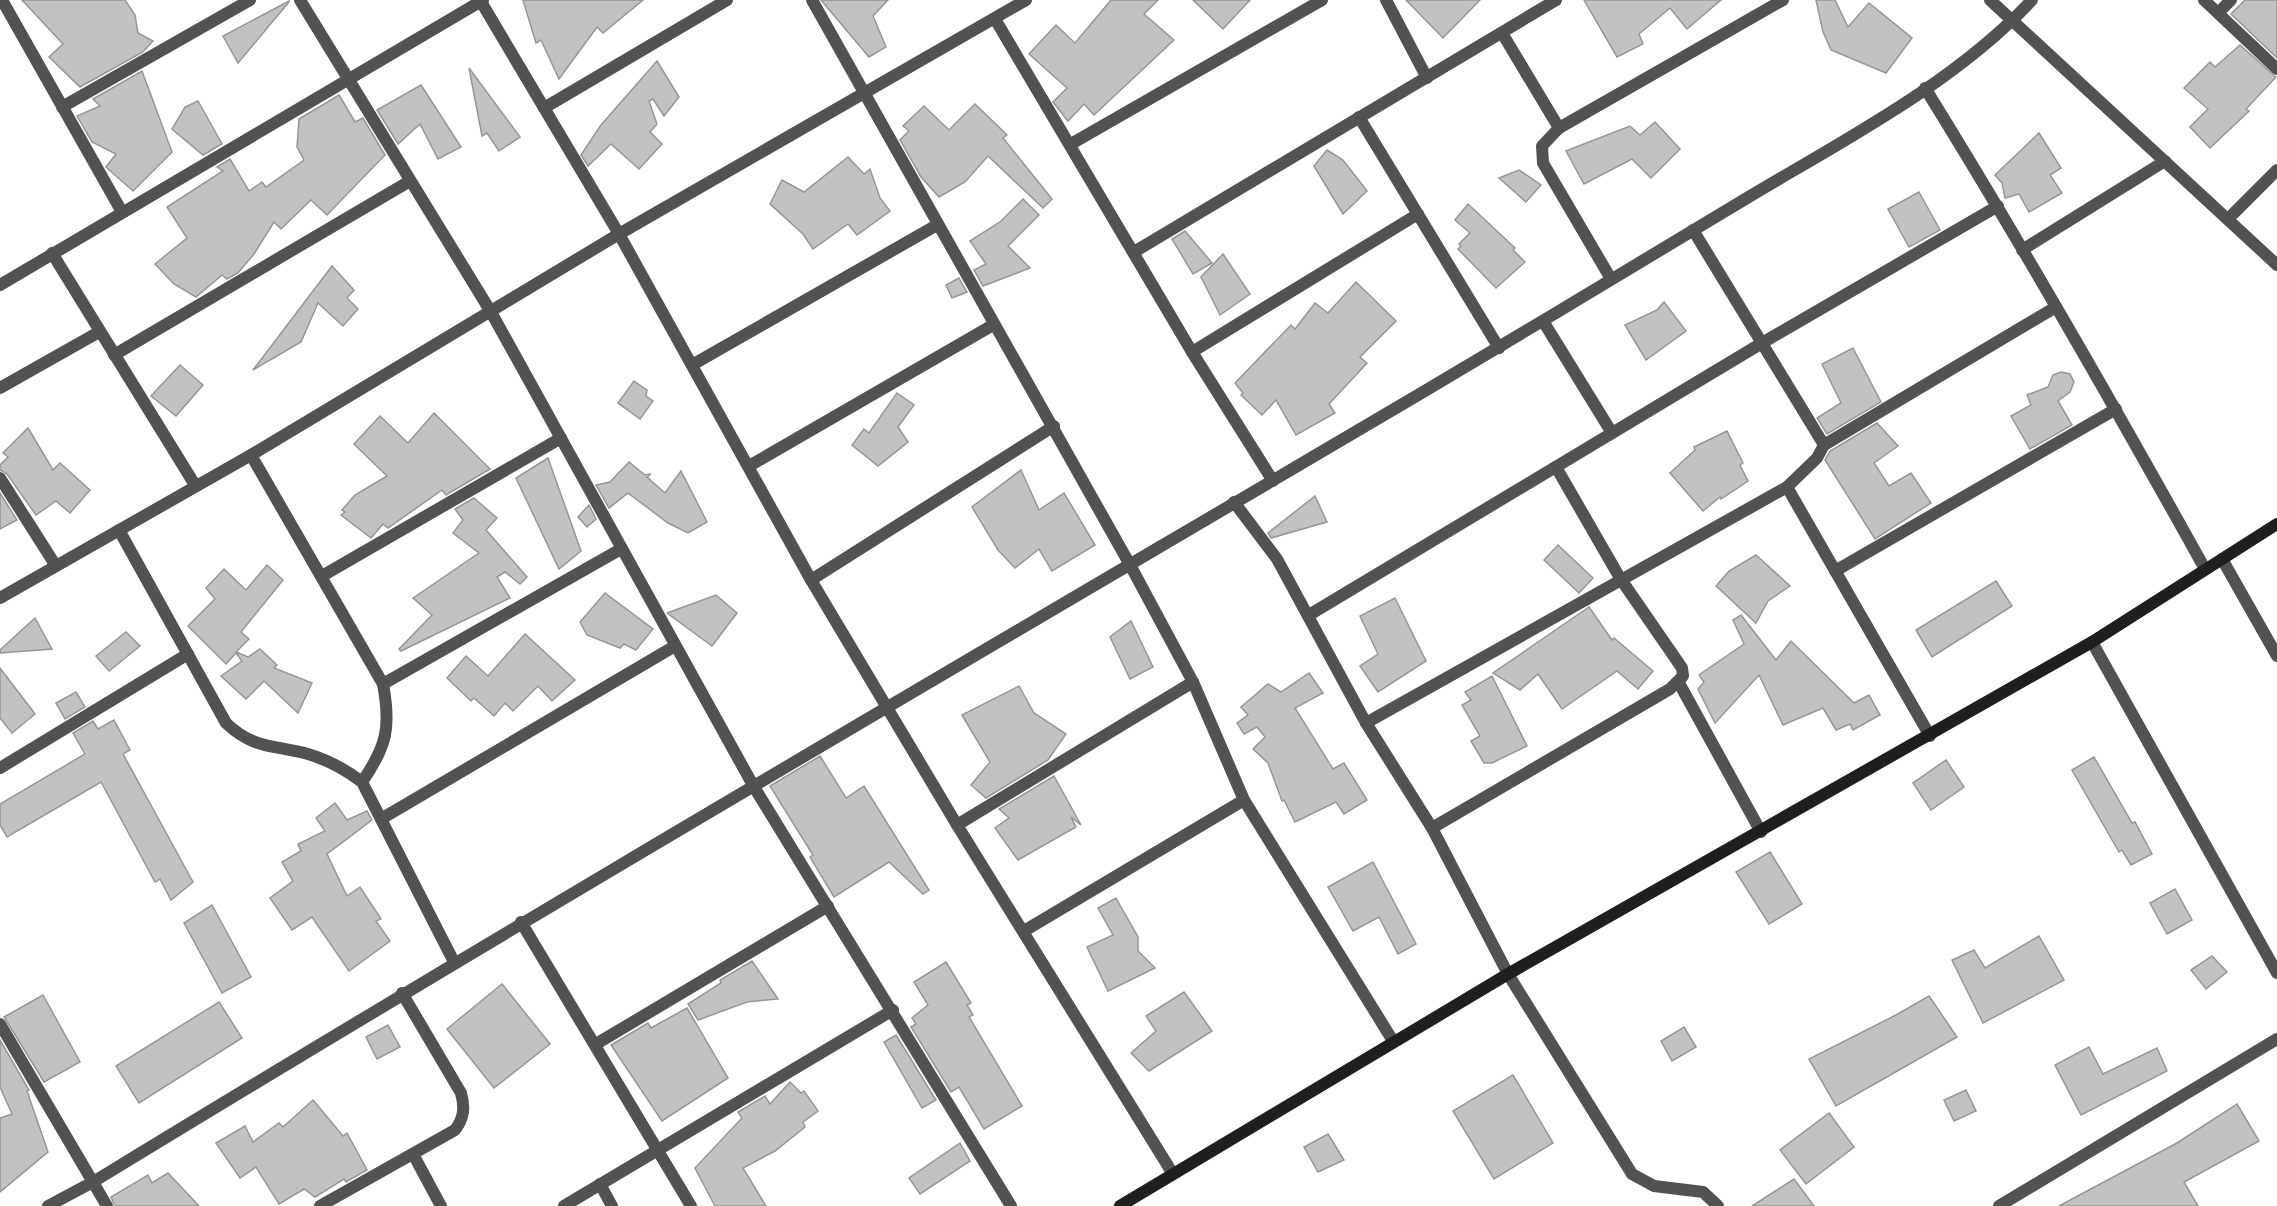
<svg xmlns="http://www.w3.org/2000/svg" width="2277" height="1206" viewBox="0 0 2277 1206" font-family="Overpass,sans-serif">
<rect width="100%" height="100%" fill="#fff"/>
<!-- building -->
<g fill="#c2c2c2" stroke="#969696" stroke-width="1.5">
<polygon points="22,0 125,0 135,15 138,33 153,41 143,52 80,87 49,57 63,44"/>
<polygon points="523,0 643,0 603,33 597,27 559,79 541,40 536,43"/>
<polygon points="821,0 888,0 873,16 886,47 869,57"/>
<polygon points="1111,0 1158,0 1144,14 1174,40 1094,115 1084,104 1068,121 1053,102 1067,88 1029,54 1056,25 1075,43"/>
<polygon points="1193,0 1250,0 1223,29"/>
<polygon points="1406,0 1480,0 1443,38"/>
<polygon points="1584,0 1721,0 1687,29 1670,8 1639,34 1643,44 1617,57"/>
<polygon points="1816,0 1835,0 1848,27 1869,3 1912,38 1886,73 1831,50 1823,32"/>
<polygon points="2245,0 2277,0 2277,58 2231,14"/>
<polygon points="289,1 289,2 238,63 223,36"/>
<polygon points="2240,45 2276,77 2246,109 2249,111 2210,148 2190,127 2208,109 2184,88 2210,62 2215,67"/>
<polygon points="657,61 679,97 664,116 653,99 649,101 657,124 650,132 662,144 639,169 611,144 588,166 581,155 601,125"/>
<polygon points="469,68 520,137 499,151 487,133 482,136"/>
<polygon points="142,71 172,152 133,191 106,167 116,154 92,142 77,116 100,106 93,99"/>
<polygon points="421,85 461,147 438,159 420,124 398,144 377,110"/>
<polygon points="339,95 355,122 363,118 385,155 327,215 311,200 281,229 274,222 254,254 238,273 227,279 222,275 196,297 174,284 155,264 187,238 167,207 223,171 217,167 230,159 249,191 262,182 266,187 304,160 297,147 299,119"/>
<polygon points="198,101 222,144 203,155 172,129 185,107"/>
<polygon points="975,104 1007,135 1003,138 1052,199 1043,208 988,156 965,182 939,197 921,177 900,140 909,131 903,126 924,106 949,130"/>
<polygon points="1655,122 1680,149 1651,178 1632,159 1584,184 1566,151 1630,126 1640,135"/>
<polygon points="2039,133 2061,168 2050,175 2062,193 2029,212 2019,194 2005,198 2002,183 1995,175"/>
<polygon points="1327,150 1343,160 1367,191 1343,214 1314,166"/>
<polygon points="848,157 864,174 870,169 880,198 890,211 857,235 848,224 813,249 803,234 770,204 782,180 804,192"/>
<polygon points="1519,170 1541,185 1526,202 1499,178"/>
<polygon points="1919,192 1940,230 1909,247 1888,209"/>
<polygon points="1023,199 1039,215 1008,246 1030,268 983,286 974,270 986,264 970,241 1000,222"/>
<polygon points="1468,204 1515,248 1513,250 1525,262 1496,288 1458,249 1461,246 1459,244 1470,233 1455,220"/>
<polygon points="1185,231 1212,263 1193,274 1172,239"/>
<polygon points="1223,254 1250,294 1220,315 1201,277"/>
<polygon points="332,266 354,290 347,298 358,309 343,326 318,303 301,342 253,370"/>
<polygon points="959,278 967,292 952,298 946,285"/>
<polygon points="1356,282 1396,321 1360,357 1367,363 1329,404 1335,413 1296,435 1276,400 1262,415 1241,395 1243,393 1235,383 1291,325 1295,329 1315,303 1328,313"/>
<polygon points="1664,302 1686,331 1646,360 1625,325 1657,310"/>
<polygon points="1853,348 1881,402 1827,434 1817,418 1841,403 1822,364"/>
<polygon points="180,365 203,385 176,416 151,396"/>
<polygon points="2061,372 2070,374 2074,382 2070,392 2058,401 2072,425 2030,449 2011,416 2031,405 2027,395 2048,387 2053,375"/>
<polygon points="634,381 647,390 646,396 653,401 640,419 618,403"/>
<polygon points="897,393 914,405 898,427 908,442 878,466 852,445 864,429 869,433"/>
<polygon points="434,413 490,469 446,495 442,490 388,528 383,524 371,538 341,515 345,512 342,510 355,495 387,476 354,444 380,416 408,443"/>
<polygon points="1877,423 1898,446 1874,463 1889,486 1911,473 1931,503 1875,539 1825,460 1830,451"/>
<polygon points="28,428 53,470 60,463 90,490 70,513 56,501 36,515 7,474 0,470 0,465 8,457 3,453"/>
<polygon points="1727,431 1743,463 1740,465 1748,481 1721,499 1720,497 1703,511 1670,473 1695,450 1694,447"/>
<polygon points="548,458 581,551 559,569 516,478"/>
<polygon points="629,462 645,475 651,474 647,477 665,493 681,471 707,522 688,533 668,523 628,493 609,508 596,485 610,482"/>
<polygon points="1021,470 1039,510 1064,493 1095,545 1052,571 1039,549 1015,568 998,550 972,507"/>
<polygon points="0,493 17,520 0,529"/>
<polygon points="1315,496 1327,522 1271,538 1268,533"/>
<polygon points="474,498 497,518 486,530 527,577 520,584 505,572 497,577 510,598 401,651 399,649 432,615 413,598 479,553 453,533 463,520 455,509"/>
<polygon points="589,505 596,519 587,527 578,517"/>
<polygon points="1558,545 1593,578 1579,593 1544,560"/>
<polygon points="1756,555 1790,586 1768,601 1756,623 1716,586 1729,571"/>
<polygon points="267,565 283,580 241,632 249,639 236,652 248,657 260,649 277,665 274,668 312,683 298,713 264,681 246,699 221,676 242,661 236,653 226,664 188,626 215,599 206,588 224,569 246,590"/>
<polygon points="1996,581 2012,606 1932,657 1916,630"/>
<polygon points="605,593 653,629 636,650 624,644 620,648 587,635 580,622"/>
<polygon points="716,595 737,613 712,646 667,613"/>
<polygon points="1395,598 1426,661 1378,692 1360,666 1378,654 1360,616"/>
<polygon points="1589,607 1612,640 1614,638 1653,671 1638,689 1617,671 1562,709 1538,674 1520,690 1493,673"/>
<polygon points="1741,615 1776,660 1791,641 1854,703 1869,695 1880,715 1853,730 1850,724 1836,730 1823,708 1783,725 1759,675 1715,723 1698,689 1704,682 1699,675 1744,644 1733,620"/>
<polygon points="35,618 52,649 0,653 0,650"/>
<polygon points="1131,621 1153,667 1130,679 1110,637"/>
<polygon points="126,632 140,646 109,671 96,656"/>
<polygon points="525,634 575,680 552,701 538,686 513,711 505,703 494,716 474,698 471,701 447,678 466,656 488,676"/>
<polygon points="0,668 35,714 12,733 0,718"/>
<polygon points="1309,673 1323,693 1295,708 1333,769 1344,763 1367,800 1344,814 1336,802 1295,822 1284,800 1282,801 1268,763 1253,749 1265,737 1257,727 1244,734 1237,723 1248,715 1241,707 1268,684 1281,692"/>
<polygon points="1492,676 1527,746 1492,763 1484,763 1471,741 1480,736 1462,705 1471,700 1465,692"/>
<polygon points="1019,686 1034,713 1066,734 1048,760 986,798 971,785 990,762 962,715"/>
<polygon points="76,692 85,707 65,719 56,703"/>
<polygon points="114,720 130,750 123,754 193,882 171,900 160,879 155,882 101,782 7,837 0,825 0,804 85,754 73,733 93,721 98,729"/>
<polygon points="820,756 846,798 864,786 929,890 923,894 889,862 834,897 810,857 813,855 770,786"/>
<polygon points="2094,757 2132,823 2135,822 2152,854 2131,865 2122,850 2119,852 2072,770"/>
<polygon points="1946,760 1964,787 1931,810 1913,783"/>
<polygon points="1054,776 1081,825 1071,817 1076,827 1018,860 995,828 1009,818 999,809"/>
<polygon points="335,803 347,820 367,811 372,820 327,854 347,896 360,887 381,919 376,921 390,941 349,971 312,917 292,930 270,898 293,881 282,862 301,851 298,844 325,831 316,818"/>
<polygon points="1770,852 1802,904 1769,924 1736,872"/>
<polygon points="1373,862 1416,944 1398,954 1379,917 1353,931 1328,887"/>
<polygon points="2175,889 2192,920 2167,934 2150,903"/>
<polygon points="1116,898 1138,937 1138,951 1155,968 1108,991 1087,947 1113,935 1098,908"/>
<polygon points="212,905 251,977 222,993 184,923"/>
<polygon points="2039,936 2064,980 1983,1023 1952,960 1974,950 1985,968"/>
<polygon points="2212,956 2227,972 2206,989 2191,970"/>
<polygon points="752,961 778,999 747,1002 698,1020 688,1004 721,983 720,980"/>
<polygon points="946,962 971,1003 967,1005 973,1015 969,1017 1022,1106 984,1129 959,1087 951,1092 911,1027 916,1024 912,1018 928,1005 914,982"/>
<polygon points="502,984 550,1044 494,1088 447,1029"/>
<polygon points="1184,992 1212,1031 1149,1071 1131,1053 1156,1031 1146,1016"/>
<polygon points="43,995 80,1062 44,1082 4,1017"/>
<polygon points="1929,996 1957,1037 1836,1106 1809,1059 1896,1015"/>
<polygon points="219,1002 242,1038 139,1103 116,1066"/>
<polygon points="687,1008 728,1078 662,1121 611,1045 648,1023 651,1028"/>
<polygon points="388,1025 400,1047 377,1059 366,1037"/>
<polygon points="1684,1027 1696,1047 1672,1061 1661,1041"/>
<polygon points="896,1035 936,1100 922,1108 884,1042"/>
<polygon points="0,1040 29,1090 27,1091 48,1152 0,1192 0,1118 12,1114 0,1087"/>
<polygon points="2089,1047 2103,1074 2157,1048 2167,1071 2081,1115 2055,1065"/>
<polygon points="1513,1075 1553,1143 1494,1179 1453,1111"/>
<polygon points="790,1082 801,1093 804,1091 818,1111 803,1122 805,1127 775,1151 743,1168 766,1206 715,1206 695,1168 742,1118 738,1112 765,1096 770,1104"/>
<polygon points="1966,1090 1976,1111 1954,1121 1944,1100"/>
<polygon points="313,1100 343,1136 347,1133 367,1170 346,1182 344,1179 315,1197 304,1189 279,1204 256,1167 240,1178 216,1143 245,1126 253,1142 279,1123 283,1127"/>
<polygon points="2237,1104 2259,1141 2184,1182 2198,1206 2059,1206 2177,1143"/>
<polygon points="1829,1113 1854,1147 1806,1184 1780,1150"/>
<polygon points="1328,1134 1344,1160 1318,1172 1304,1147"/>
<polygon points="960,1143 970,1161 920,1194 909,1178"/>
<polygon points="168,1173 199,1206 115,1206 111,1197 148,1175 152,1183"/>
<polygon points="1794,1179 1814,1206 1752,1206"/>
</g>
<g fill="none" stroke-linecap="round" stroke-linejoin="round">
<!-- street -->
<g stroke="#525252" stroke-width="12">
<polyline points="2,0 122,212"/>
<polyline points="300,0 491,312 754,787 1011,1206"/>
<polyline points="480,0 619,234 811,580 957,825 1173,1174"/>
<polyline points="812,0 1129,563 1193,682 1244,800 1393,1041"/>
<polyline points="1386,0 1427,78"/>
<polyline points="1990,0 2277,265"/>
<polyline points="2204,0 2277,69"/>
<polyline points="2218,13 2231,0"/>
<polyline points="995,19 1192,352 1273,481"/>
<polyline points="1502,33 1559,128"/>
<path d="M1925,88C2023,246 2115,407 2205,569"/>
<polyline points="62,107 250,0"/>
<polyline points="544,108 727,0"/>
<polyline points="1359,117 1499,348"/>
<polyline points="1071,144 1322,0"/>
<polyline points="2228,219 2277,170"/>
<polyline points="1693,230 1824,445"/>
<polyline points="2022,250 2165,161"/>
<polyline points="1134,252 1556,0"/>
<polyline points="52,253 195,485"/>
<polyline points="1611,279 1543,163 1542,146 1559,128 1783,0"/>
<polyline points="0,285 483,0"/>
<polyline points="1543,321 1612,433"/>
<polyline points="1192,352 1418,214"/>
<polyline points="114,355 410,181"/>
<polyline points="692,365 937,225"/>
<polyline points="0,388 99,332"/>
<path d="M251,455L383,684C391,727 387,746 362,782"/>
<polyline points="749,466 993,325"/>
<polyline points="0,478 56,566"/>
<polyline points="1787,487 1930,736"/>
<polyline points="1234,502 1277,559 1366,723 1432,828 1508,974 1632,1174 1654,1186 1703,1192 1718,1206"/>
<path d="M119,530L226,723C253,749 274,745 308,754C328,760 345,769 362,782L454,962"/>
<polyline points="2222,559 2277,656"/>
<polyline points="1835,571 2116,409"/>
<polyline points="322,576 561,438"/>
<polyline points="811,580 1054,426"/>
<polyline points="0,598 251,455 619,234 1026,0"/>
<polyline points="1309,615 1762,343 1998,206"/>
<polyline points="2092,642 2277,973"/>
<polyline points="1679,683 1761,832"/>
<polyline points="383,684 621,549"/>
<polyline points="1366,723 1787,487 1817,458 1824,445 2056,307"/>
<polyline points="0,768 188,654"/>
<polyline points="381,819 675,646"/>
<polyline points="957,825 1193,682"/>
<polyline points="1432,828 1670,689 1683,676 1682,668 1620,578 1556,467"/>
<polyline points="521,922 691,1206"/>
<polyline points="1024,931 1244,800"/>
<polyline points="0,1024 107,1206"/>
<polyline points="596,1044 828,906"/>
<polyline points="413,1154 441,1206"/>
<polyline points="600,1184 612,1206"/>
<path d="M48,1206L93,1182C532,914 975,656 1418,395C1530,329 1640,262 1752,195C1846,139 1957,81 2032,0"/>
<path d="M320,1206L455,1130C464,1118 465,1108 461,1093L402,993"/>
<polyline points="564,1206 893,1010"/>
<polyline points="1999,1206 2277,1039"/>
</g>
<!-- secondary -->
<polyline stroke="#1f1f1f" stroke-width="12" points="1120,1206 1508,974 2092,642 2277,524"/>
</g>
</svg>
